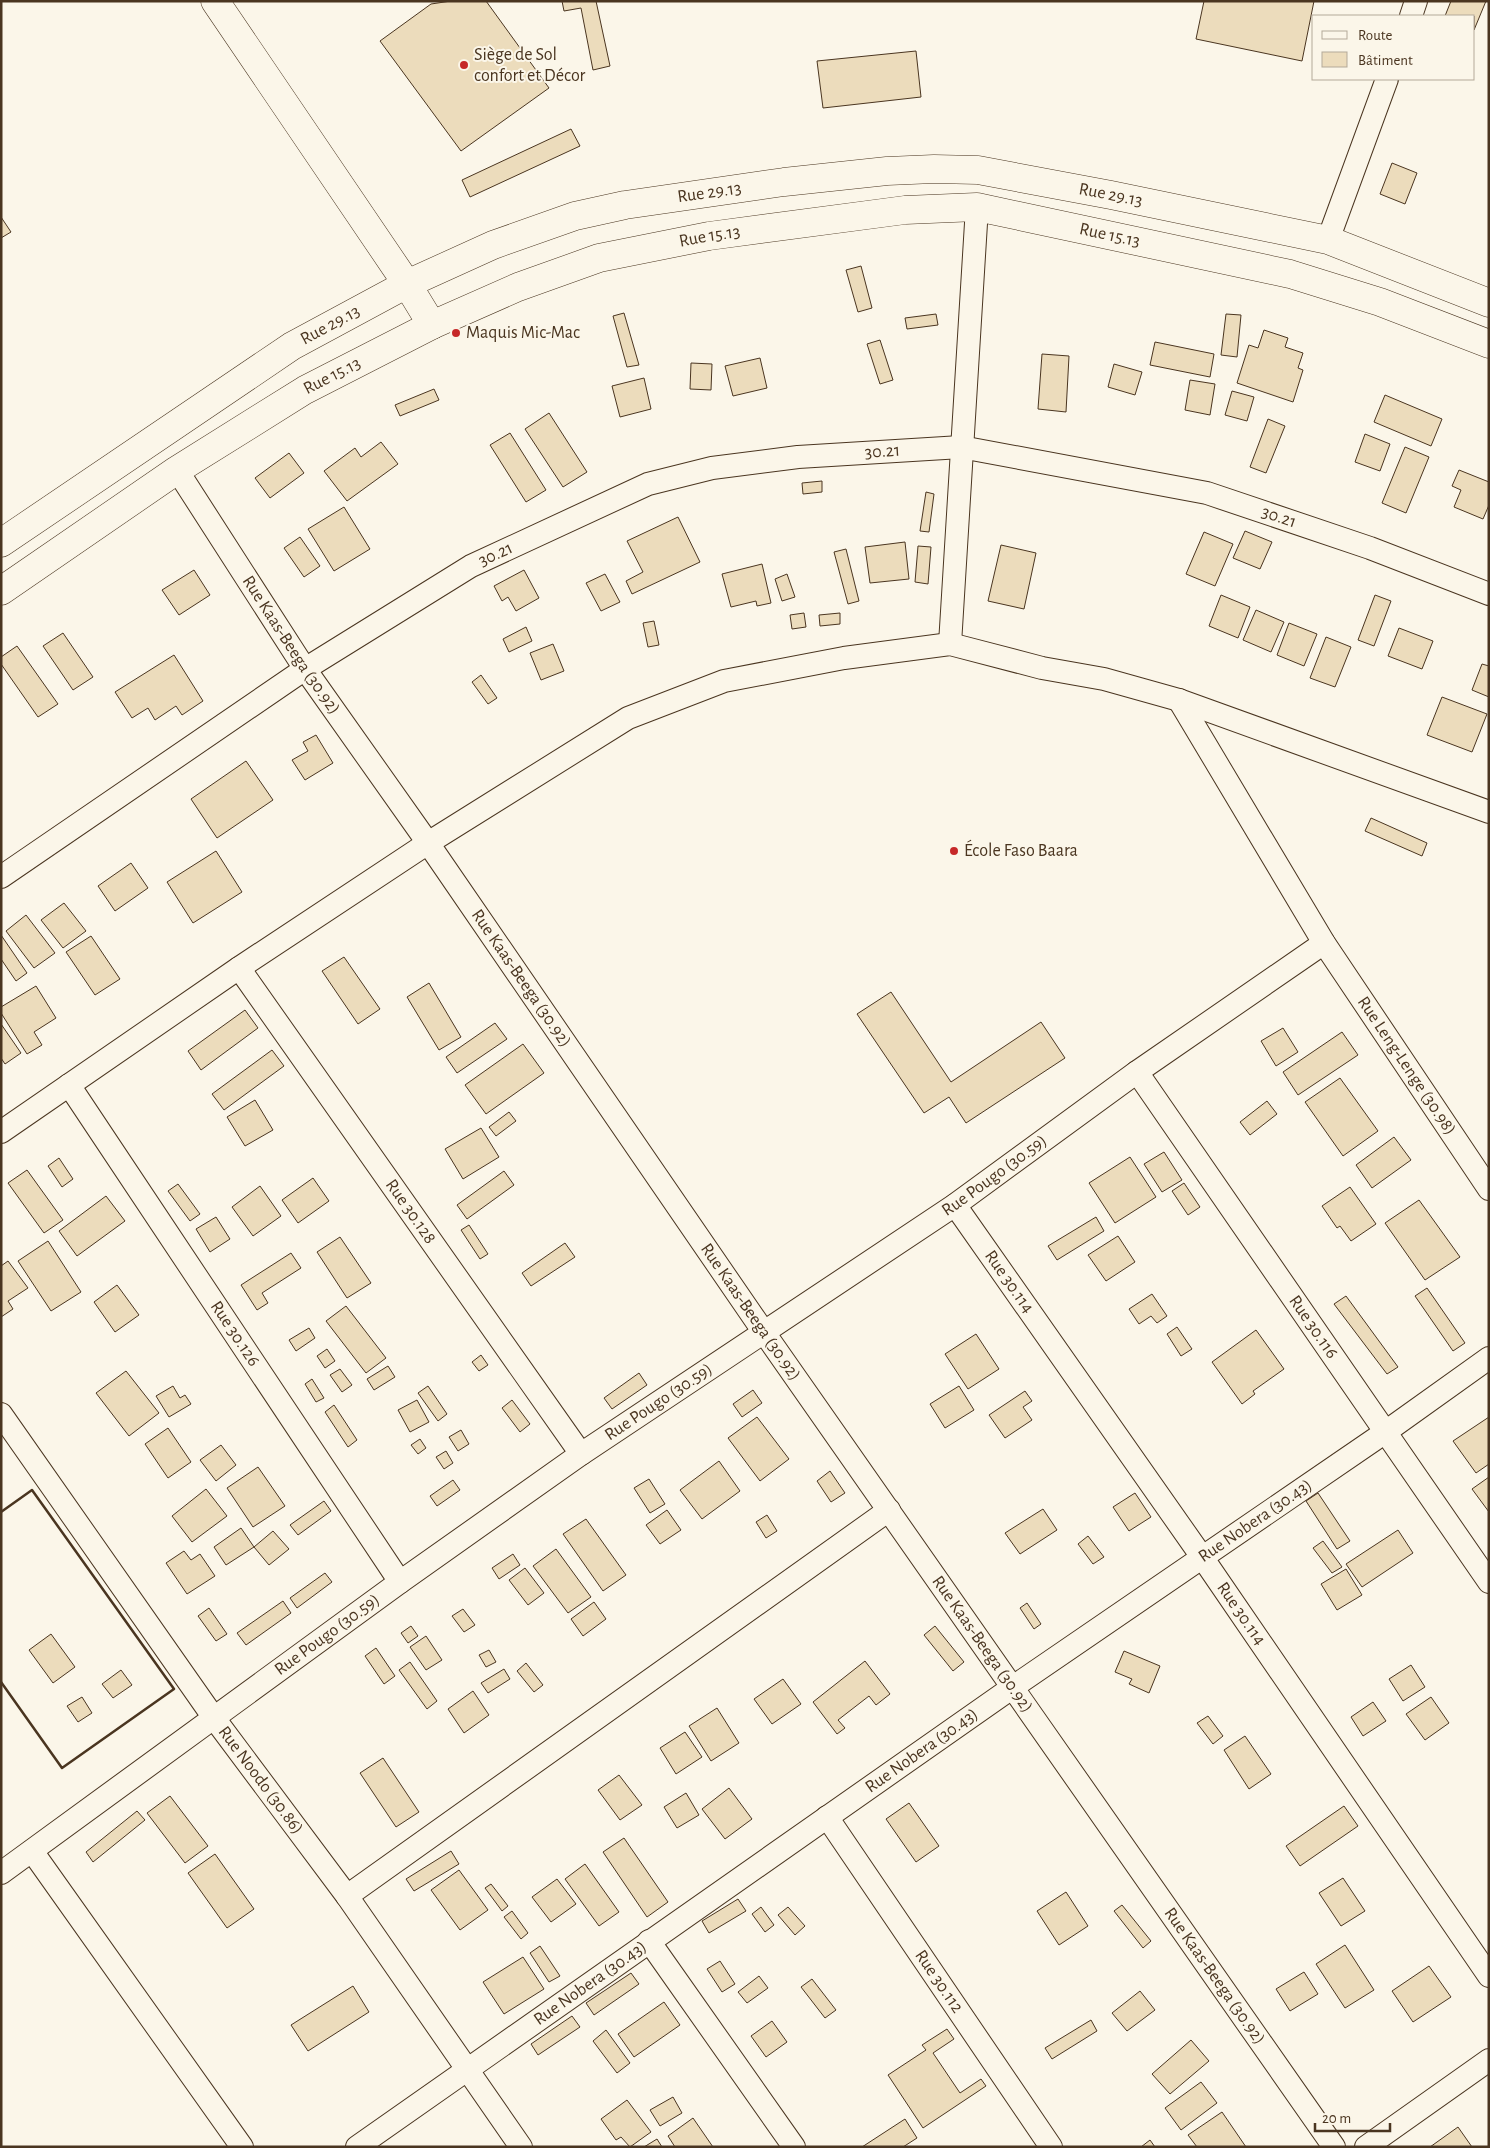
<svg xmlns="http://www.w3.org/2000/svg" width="1490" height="2148" viewBox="0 0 1490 2148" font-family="'Alegreya Sans',sans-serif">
<rect width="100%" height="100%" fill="#fbf6e9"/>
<!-- building -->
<g fill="#ecdcbc" stroke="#4a3520">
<polygon points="451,1 486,1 549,88 461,151 380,41 431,4"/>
<polygon points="562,1 596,1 610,66 593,70 581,8 564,11"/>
<polygon points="1204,1 1314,1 1302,61 1196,39"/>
<polygon points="1451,1 1486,1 1474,30 1474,16 1445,16"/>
<polygon points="916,51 921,97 823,108 817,61"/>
<polygon points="571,129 580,146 470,197 462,180"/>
<polygon points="1392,163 1417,173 1405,204 1380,194"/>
<polygon points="1,217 11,232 1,238"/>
<polygon points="861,266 872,308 858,312 846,270"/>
<polygon points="624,313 639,365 627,367 613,316"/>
<polygon points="936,314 938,325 907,329 905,318"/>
<polygon points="1226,314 1241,315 1237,357 1221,355"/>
<polygon points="1264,330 1288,338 1285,347 1303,353 1298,368 1303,370 1293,402 1237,383 1249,345 1258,348"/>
<polygon points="880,340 893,380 880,384 867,344"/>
<polygon points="1155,342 1214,354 1210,377 1150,365"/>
<polygon points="1042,354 1069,356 1066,412 1038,409"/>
<polygon points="760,358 767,388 733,396 725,366"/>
<polygon points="691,363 712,364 711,390 690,389"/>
<polygon points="1114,364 1142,372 1135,395 1108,387"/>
<polygon points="644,378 651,409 620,417 612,386"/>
<polygon points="1190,380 1215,384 1210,415 1185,410"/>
<polygon points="434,389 439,400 400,416 395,405"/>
<polygon points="1232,391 1254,397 1247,421 1225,415"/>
<polygon points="1385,395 1442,419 1431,446 1374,422"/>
<polygon points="549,413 587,472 563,487 525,429"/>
<polygon points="1268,419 1285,426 1266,473 1250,467"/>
<polygon points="510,433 546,490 526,502 490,445"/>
<polygon points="1365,434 1390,444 1380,471 1355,462"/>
<polygon points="381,442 398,464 347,501 324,471 355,448 361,457"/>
<polygon points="1405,447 1429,457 1406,513 1382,503"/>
<polygon points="289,453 304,473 270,498 255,478"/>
<polygon points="1459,470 1489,482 1489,505 1483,519 1454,507 1461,490 1452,486"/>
<polygon points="822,481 822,492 803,494 802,483"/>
<polygon points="926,492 934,494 929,532 920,531"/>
<polygon points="344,507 370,549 334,571 308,529"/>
<polygon points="678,517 700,562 632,594 626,581 643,572 627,541"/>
<polygon points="1245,531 1272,542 1260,569 1233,558"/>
<polygon points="1204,532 1233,544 1215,586 1186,574"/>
<polygon points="300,537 320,566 304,577 284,548"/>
<polygon points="905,542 909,579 870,583 865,547"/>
<polygon points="1001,545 1036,553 1024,609 988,601"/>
<polygon points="918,546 931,547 928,584 915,582"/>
<polygon points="846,549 859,601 848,604 834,552"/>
<polygon points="762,564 771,603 757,606 756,601 731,607 722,574"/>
<polygon points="194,570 210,595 179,615 162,590"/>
<polygon points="524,570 539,598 516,611 508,597 502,601 494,586"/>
<polygon points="605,574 620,602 601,611 586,583"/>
<polygon points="787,574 795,597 782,601 775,579"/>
<polygon points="1221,595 1250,607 1238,638 1209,626"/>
<polygon points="1375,595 1391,601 1374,646 1358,640"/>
<polygon points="1256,610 1284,622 1271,652 1243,640"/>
<polygon points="804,613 806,627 792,629 790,615"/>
<polygon points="840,613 840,624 820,626 819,615"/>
<polygon points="654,621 659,645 648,647 643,623"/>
<polygon points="1289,623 1317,634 1304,666 1277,655"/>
<polygon points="526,627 532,641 509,652 503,639"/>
<polygon points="1399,628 1433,641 1422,669 1388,656"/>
<polygon points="63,633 93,677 73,690 43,646"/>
<polygon points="1326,637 1351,647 1335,687 1310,678"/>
<polygon points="553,644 564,671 541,680 530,653"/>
<polygon points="17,646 58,704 38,717 1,664 1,657"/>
<polygon points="174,655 203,701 182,715 176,706 155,720 148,708 132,718 115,692"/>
<polygon points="1482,664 1489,666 1489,697 1472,690"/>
<polygon points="481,675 497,698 488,704 472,682"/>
<polygon points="1442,697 1487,714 1472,752 1427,735"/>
<polygon points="316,735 333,763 305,780 292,760 308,751 303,742"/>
<polygon points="246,761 273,800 217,838 191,799"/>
<polygon points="1371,818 1427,843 1422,856 1365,831"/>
<polygon points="216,851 242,892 193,923 167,882"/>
<polygon points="131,863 148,888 115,911 98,886"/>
<polygon points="64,903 86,931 63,948 41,920"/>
<polygon points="26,915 55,953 34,968 6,931"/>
<polygon points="1,935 27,973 16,981 1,959"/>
<polygon points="91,936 120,979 95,995 66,952"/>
<polygon points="344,957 380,1009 358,1024 322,971"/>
<polygon points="429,983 461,1037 439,1050 407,997"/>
<polygon points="36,986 56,1018 34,1032 42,1045 27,1054 1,1013 1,1007"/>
<polygon points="891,992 951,1082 1041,1022 1065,1058 966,1123 949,1097 924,1113 857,1014"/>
<polygon points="245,1010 258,1028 201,1070 188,1051"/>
<polygon points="495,1023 507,1039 457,1073 446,1057"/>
<polygon points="1,1024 21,1053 5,1064 1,1058"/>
<polygon points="1283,1028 1298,1052 1276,1066 1261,1041"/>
<polygon points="1342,1032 1358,1055 1298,1095 1283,1072"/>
<polygon points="523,1044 544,1073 486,1114 465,1085"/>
<polygon points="272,1050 284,1066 224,1110 212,1094"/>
<polygon points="1340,1078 1378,1131 1343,1156 1305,1102"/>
<polygon points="255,1100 273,1130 245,1146 227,1117"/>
<polygon points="1267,1101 1277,1114 1250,1135 1240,1122"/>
<polygon points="509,1112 516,1121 496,1136 489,1127"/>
<polygon points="481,1128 499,1157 463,1179 445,1149"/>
<polygon points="1394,1137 1411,1160 1372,1188 1356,1165"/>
<polygon points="1164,1152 1182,1180 1162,1192 1144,1164"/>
<polygon points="1130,1157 1156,1197 1115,1223 1089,1183"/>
<polygon points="59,1158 73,1179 62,1187 48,1166"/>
<polygon points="27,1170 63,1220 44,1233 8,1183"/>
<polygon points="504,1171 514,1185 467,1219 457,1205"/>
<polygon points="313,1178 329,1201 298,1223 282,1200"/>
<polygon points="1184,1183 1200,1207 1188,1215 1172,1191"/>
<polygon points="178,1184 200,1214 190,1221 168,1191"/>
<polygon points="260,1186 281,1216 253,1236 232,1207"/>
<polygon points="1350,1187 1376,1224 1351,1241 1340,1226 1337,1228 1322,1206"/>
<polygon points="106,1196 125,1221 77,1256 59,1231"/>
<polygon points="1419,1200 1460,1257 1425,1280 1385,1223"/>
<polygon points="216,1217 230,1239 210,1252 196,1229"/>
<polygon points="1096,1217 1104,1231 1057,1260 1048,1246"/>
<polygon points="469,1225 488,1254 480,1259 461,1230"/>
<polygon points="1118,1236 1135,1262 1106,1281 1088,1255"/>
<polygon points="340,1237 371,1283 347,1298 317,1252"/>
<polygon points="48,1241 81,1292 51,1311 18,1261"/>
<polygon points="565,1243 575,1257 531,1286 522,1273"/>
<polygon points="291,1253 301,1268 262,1293 268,1303 257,1310 241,1285"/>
<polygon points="8,1261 28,1288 8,1301 13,1309 1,1317 1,1266"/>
<polygon points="117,1285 139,1315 115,1332 94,1302"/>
<polygon points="1427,1288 1465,1343 1453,1351 1415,1296"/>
<polygon points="1152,1294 1167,1316 1157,1323 1151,1316 1139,1324 1129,1309"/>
<polygon points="1346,1296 1398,1367 1387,1374 1334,1304"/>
<polygon points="346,1306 386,1358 366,1373 326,1321"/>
<polygon points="1177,1327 1192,1349 1181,1356 1167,1334"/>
<polygon points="309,1328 315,1338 296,1351 289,1340"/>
<polygon points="1256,1330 1284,1369 1253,1391 1255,1394 1242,1404 1212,1362"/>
<polygon points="976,1334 999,1369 968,1389 945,1354"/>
<polygon points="327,1349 335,1361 325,1368 317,1356"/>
<polygon points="481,1355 488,1365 479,1371 472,1362"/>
<polygon points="388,1366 395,1377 374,1390 367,1379"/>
<polygon points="340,1369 352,1385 342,1392 330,1375"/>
<polygon points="126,1371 159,1413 129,1436 96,1393"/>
<polygon points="639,1373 647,1385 612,1409 604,1398"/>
<polygon points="312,1379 324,1398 316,1402 305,1384"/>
<polygon points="173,1386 180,1398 185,1395 191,1404 169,1417 156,1396"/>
<polygon points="428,1386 447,1414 438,1421 418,1393"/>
<polygon points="959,1386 974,1410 945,1428 930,1404"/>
<polygon points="753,1390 762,1403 742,1417 733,1404"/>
<polygon points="1025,1391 1032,1401 1023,1407 1032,1420 1005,1438 989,1415"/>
<polygon points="417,1400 429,1422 410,1432 398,1410"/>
<polygon points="512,1400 530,1424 520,1432 502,1408"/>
<polygon points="334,1405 357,1440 348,1447 325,1412"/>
<polygon points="757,1417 789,1459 760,1481 728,1438"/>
<polygon points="1489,1417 1489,1464 1476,1473 1453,1441"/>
<polygon points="168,1428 191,1462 168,1478 145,1444"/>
<polygon points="461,1430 469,1444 458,1451 449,1437"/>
<polygon points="420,1439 426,1448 418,1454 411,1445"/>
<polygon points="221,1445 236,1465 216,1481 200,1460"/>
<polygon points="446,1451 453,1463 444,1469 436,1457"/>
<polygon points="719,1461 740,1491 702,1519 680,1490"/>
<polygon points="258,1467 285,1506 253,1527 227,1488"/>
<polygon points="830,1471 845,1493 831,1502 817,1481"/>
<polygon points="1489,1477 1489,1512 1472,1489"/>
<polygon points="649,1479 665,1504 650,1513 634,1488"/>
<polygon points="453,1480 460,1490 437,1506 430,1496"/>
<polygon points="206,1489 227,1516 192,1542 172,1516"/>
<polygon points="1135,1493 1151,1517 1129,1531 1113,1507"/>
<polygon points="1318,1493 1350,1541 1337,1549 1306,1501"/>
<polygon points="324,1501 331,1511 298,1535 290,1525"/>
<polygon points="1043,1509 1057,1530 1020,1554 1005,1533"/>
<polygon points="667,1510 681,1530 660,1544 646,1525"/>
<polygon points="767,1515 777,1531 766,1538 756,1522"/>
<polygon points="586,1519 626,1575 603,1591 563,1534"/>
<polygon points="241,1528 254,1547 226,1565 214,1547"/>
<polygon points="1398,1530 1413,1553 1362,1587 1346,1564"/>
<polygon points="273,1531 289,1549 269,1565 254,1547"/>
<polygon points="1088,1536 1104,1557 1093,1564 1078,1544"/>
<polygon points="1323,1541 1342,1567 1332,1573 1313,1548"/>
<polygon points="556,1549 591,1597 568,1613 533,1566"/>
<polygon points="184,1551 191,1560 200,1554 215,1576 187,1594 166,1563"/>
<polygon points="513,1554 520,1565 499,1579 492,1568"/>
<polygon points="525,1568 544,1593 528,1605 509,1580"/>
<polygon points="1346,1569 1362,1595 1337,1610 1321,1584"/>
<polygon points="325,1573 332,1582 297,1608 290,1598"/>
<polygon points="283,1601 291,1613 246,1645 237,1633"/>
<polygon points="594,1602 606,1619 583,1636 571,1619"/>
<polygon points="1027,1603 1041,1624 1034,1629 1020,1608"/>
<polygon points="209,1608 227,1634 216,1641 198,1616"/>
<polygon points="463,1609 475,1625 464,1632 452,1616"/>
<polygon points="411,1626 418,1636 408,1643 401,1633"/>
<polygon points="935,1626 964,1662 953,1671 924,1635"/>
<polygon points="51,1634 75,1667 53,1683 29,1650"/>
<polygon points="426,1636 442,1660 426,1670 410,1647"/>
<polygon points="376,1648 395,1676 384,1684 365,1656"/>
<polygon points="489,1650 496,1662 486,1667 479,1655"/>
<polygon points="1124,1651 1160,1666 1149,1693 1129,1684 1132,1679 1115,1672"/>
<polygon points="865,1661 890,1694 876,1705 869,1696 838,1720 845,1728 837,1734 813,1702"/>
<polygon points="410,1662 437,1701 427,1709 399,1670"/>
<polygon points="526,1663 543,1685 534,1692 517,1671"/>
<polygon points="1411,1665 1425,1687 1403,1701 1389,1679"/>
<polygon points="504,1669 510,1679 488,1693 481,1683"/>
<polygon points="121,1670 132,1685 113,1698 102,1684"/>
<polygon points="783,1679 801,1704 772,1724 754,1699"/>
<polygon points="473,1691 489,1715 464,1733 448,1709"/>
<polygon points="82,1697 92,1713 78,1722 67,1706"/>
<polygon points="1431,1697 1449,1723 1425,1740 1406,1714"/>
<polygon points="1373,1702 1386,1721 1363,1736 1351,1717"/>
<polygon points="717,1708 739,1743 711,1761 689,1726"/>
<polygon points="1208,1716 1223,1736 1213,1744 1197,1723"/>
<polygon points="685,1732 702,1757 676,1774 660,1748"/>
<polygon points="1245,1736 1271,1774 1249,1789 1224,1750"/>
<polygon points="383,1758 419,1812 396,1827 360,1773"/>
<polygon points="619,1775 642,1805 620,1820 598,1790"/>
<polygon points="729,1788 752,1819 725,1839 702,1809"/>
<polygon points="686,1793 699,1815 677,1828 664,1807"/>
<polygon points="170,1796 208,1846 185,1863 147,1813"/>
<polygon points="909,1803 939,1846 916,1862 886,1819"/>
<polygon points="1344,1806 1358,1826 1300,1866 1286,1846"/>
<polygon points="137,1811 145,1820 93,1862 86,1852"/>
<polygon points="624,1838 668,1902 647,1917 603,1852"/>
<polygon points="451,1851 459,1864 414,1891 406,1879"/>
<polygon points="215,1854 254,1909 227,1928 188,1873"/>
<polygon points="585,1864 619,1912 599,1926 565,1879"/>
<polygon points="459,1870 488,1910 460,1930 431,1890"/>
<polygon points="1343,1878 1365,1911 1341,1926 1319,1893"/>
<polygon points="557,1879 576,1904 551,1922 532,1897"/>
<polygon points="491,1884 508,1906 502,1911 485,1888"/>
<polygon points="1066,1892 1088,1926 1059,1945 1037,1911"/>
<polygon points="738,1899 746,1911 709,1933 702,1921"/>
<polygon points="1122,1905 1151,1941 1143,1948 1114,1911"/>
<polygon points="761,1907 774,1925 765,1932 752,1914"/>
<polygon points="788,1907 805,1926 795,1935 778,1915"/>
<polygon points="512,1911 528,1933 521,1939 504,1917"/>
<polygon points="1345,1945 1374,1990 1345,2008 1316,1964"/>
<polygon points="540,1946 560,1976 549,1982 530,1953"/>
<polygon points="523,1957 544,1989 504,2014 483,1982"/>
<polygon points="720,1961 735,1984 722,1992 707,1969"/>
<polygon points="1429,1966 1451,1997 1413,2022 1392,1991"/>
<polygon points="1304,1972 1318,1994 1290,2011 1276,1989"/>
<polygon points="631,1973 639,1984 594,2015 586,2003"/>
<polygon points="759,1976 768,1988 747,2003 738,1992"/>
<polygon points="812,1979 836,2010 825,2018 801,1987"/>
<polygon points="353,1986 369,2012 308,2051 291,2025"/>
<polygon points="1140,1991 1155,2010 1127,2031 1112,2013"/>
<polygon points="664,2002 680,2025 634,2057 618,2034"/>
<polygon points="572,2016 580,2027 538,2055 531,2044"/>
<polygon points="1091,2020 1097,2031 1052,2059 1045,2048"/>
<polygon points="772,2021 787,2042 766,2057 751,2036"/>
<polygon points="947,2029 954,2039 933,2053 960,2093 981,2079 986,2086 923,2128 888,2075 926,2050 922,2045"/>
<polygon points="606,2030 630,2063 617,2073 593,2041"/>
<polygon points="1191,2040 1209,2061 1170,2094 1152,2074"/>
<polygon points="1201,2082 1217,2103 1181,2130 1165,2108"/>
<polygon points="673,2097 682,2113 660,2126 650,2110"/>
<polygon points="627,2100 651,2132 630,2147 621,2137 616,2140 601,2119"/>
<polygon points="1222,2112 1246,2147 1197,2147 1188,2135"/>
<polygon points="693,2118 713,2147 675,2147 668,2136"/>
<polygon points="905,2119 917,2138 903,2147 862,2147"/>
<polygon points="1458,2127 1472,2147 1430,2147"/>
<polygon points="657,2139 662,2147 644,2147"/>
<polygon points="1150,2140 1155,2147 1141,2147"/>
</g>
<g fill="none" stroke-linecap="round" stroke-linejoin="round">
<defs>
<g id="street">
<polyline points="1411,16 1416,1"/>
<polyline points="1328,240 1387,79"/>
<path id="s1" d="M177,470L305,669L428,843L763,1331L1334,2147"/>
<polyline points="950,644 977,207"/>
<path id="s2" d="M1179,700L1324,943L1489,1189"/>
<path id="s3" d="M1,877L305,669L471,566L648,484L712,468L798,457L961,447L1207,493L1370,548L1489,594"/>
<path id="s4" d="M239,968L581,1454"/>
<path id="s5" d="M1137,1072L1489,1582"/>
<path id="s6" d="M69,1085L400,1582"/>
<polyline points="1,1132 239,968 428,843 628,718 724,681 844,658 950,644 1042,668 1104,679 1179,700 1489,812"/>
<path id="s7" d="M955,1205L1202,1557L1489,1976"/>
<path id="s8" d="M1,1414L214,1718L347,1896L521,2147"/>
<path id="s9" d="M827,1817L1051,2147"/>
<polyline points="32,1851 242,2147"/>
<path id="s10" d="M1,1873L400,1582L581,1454L955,1205L1137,1072L1324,943"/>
<polyline points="347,1896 889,1510"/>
<polyline points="649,1941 794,2147"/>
<path id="s11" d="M357,2147L1013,1687L1384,1433L1489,1358"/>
<polyline points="1366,2147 1489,2060"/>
</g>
<g id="secondary">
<polyline points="215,1 407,284 432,325"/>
<path id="s12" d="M1,543L292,346L407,284L493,245L575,216L625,205L784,182L887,171L934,169L978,170L1111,195L1328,240L1489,303"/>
<path id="s13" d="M1,591L177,470L305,390L432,325L518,287L599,258L709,236L905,210L977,207L1290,274L1380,302L1489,344"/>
</g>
</defs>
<!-- street casing -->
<use href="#street" stroke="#4a3520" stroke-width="24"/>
<!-- secondary casing -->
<use href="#secondary" stroke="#4a3520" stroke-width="29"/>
<!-- street -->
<use href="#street" stroke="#fbf6e9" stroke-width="22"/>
<!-- secondary -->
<use href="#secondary" stroke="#fbf6e9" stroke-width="28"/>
<!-- wall -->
<polyline stroke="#4a3520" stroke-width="2.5" points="1,1512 32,1490 174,1689 62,1768 1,1682"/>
</g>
<!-- markers -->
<g fill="#c62828" stroke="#fbf6e9" stroke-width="2">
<circle cx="464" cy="65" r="5"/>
<circle cx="456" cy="333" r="5"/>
<circle cx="954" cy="851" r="5"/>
</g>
<g text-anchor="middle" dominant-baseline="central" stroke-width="4" stroke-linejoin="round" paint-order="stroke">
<!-- poi labels -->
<g font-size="18" fill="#4a3520" stroke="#fbf6e9" text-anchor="start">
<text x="474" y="55">Siège de Sol<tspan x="474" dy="21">confort et Décor</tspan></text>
<text x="466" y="333">Maquis Mic-Mac</text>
<text x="964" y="851">École Faso Baara</text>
</g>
<!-- street labels -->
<g font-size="18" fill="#4a3520" stroke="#fbf6e9">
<text stroke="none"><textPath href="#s12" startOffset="800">Rue 29.13</textPath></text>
<text stroke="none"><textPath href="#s12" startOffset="1205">Rue 29.13</textPath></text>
<text stroke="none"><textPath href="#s13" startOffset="1205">Rue 15.13</textPath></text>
<text stroke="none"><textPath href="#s13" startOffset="800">Rue 15.13</textPath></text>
<text stroke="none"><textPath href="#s12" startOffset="395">Rue 29.13</textPath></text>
<text stroke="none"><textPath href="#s13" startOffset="395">Rue 15.13</textPath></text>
<text stroke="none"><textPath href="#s3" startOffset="996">30.21</textPath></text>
<text stroke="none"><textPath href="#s3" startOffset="1401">30.21</textPath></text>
<text stroke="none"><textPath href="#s3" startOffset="591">30.21</textPath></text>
<text stroke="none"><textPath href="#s1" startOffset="209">Rue Kaas-Beega (30.92)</textPath></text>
<text stroke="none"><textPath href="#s1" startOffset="614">Rue Kaas-Beega (30.92)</textPath></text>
<text stroke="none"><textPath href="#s2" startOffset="431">Rue Leng-Lenge (30.98)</textPath></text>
<text stroke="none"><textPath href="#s10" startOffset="1214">Rue Pougo (30.59)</textPath></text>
<text stroke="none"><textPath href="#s4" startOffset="298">Rue 30.128</textPath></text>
<text stroke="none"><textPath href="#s7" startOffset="94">Rue 30.114</textPath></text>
<text stroke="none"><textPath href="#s1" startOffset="1019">Rue Kaas-Beega (30.92)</textPath></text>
<text stroke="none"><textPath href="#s5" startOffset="310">Rue 30.116</textPath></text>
<text stroke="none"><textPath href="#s6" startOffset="299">Rue 30.126</textPath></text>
<text stroke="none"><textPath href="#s10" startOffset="809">Rue Pougo (30.59)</textPath></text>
<text stroke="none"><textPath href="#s11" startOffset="1095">Rue Nobera (30.43)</textPath></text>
<text stroke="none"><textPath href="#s7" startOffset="499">Rue 30.114</textPath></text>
<text stroke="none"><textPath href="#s10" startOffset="404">Rue Pougo (30.59)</textPath></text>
<text stroke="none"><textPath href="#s1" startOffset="1424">Rue Kaas-Beega (30.92)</textPath></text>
<text stroke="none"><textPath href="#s11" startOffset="690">Rue Nobera (30.43)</textPath></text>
<text stroke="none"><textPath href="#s8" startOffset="449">Rue Noodo (30.86)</textPath></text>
<text stroke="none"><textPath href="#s1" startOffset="1829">Rue Kaas-Beega (30.92)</textPath></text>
<text stroke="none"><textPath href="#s9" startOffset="199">Rue 30.112</textPath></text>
<text stroke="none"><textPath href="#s11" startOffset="285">Rue Nobera (30.43)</textPath></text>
</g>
</g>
<!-- border -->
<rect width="1490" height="2148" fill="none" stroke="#4a3520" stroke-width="5"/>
<!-- legend -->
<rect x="1312" y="15" width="162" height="65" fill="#fbf6e9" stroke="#b4a999"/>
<rect x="1322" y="31" width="25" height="8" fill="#fbf6e9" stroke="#b4a999"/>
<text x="1358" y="40" font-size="15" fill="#4a3520">Route</text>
<rect x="1322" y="52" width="25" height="15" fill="#ecdcbc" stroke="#b4a999"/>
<text x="1358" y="65" font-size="15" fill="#4a3520">Bâtiment</text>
<!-- scale -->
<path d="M1315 2123v8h75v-8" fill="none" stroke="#4a3520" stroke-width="2.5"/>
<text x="1322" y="2123" font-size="15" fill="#4a3520" stroke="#fbf6e9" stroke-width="4" paint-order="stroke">20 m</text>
</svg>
